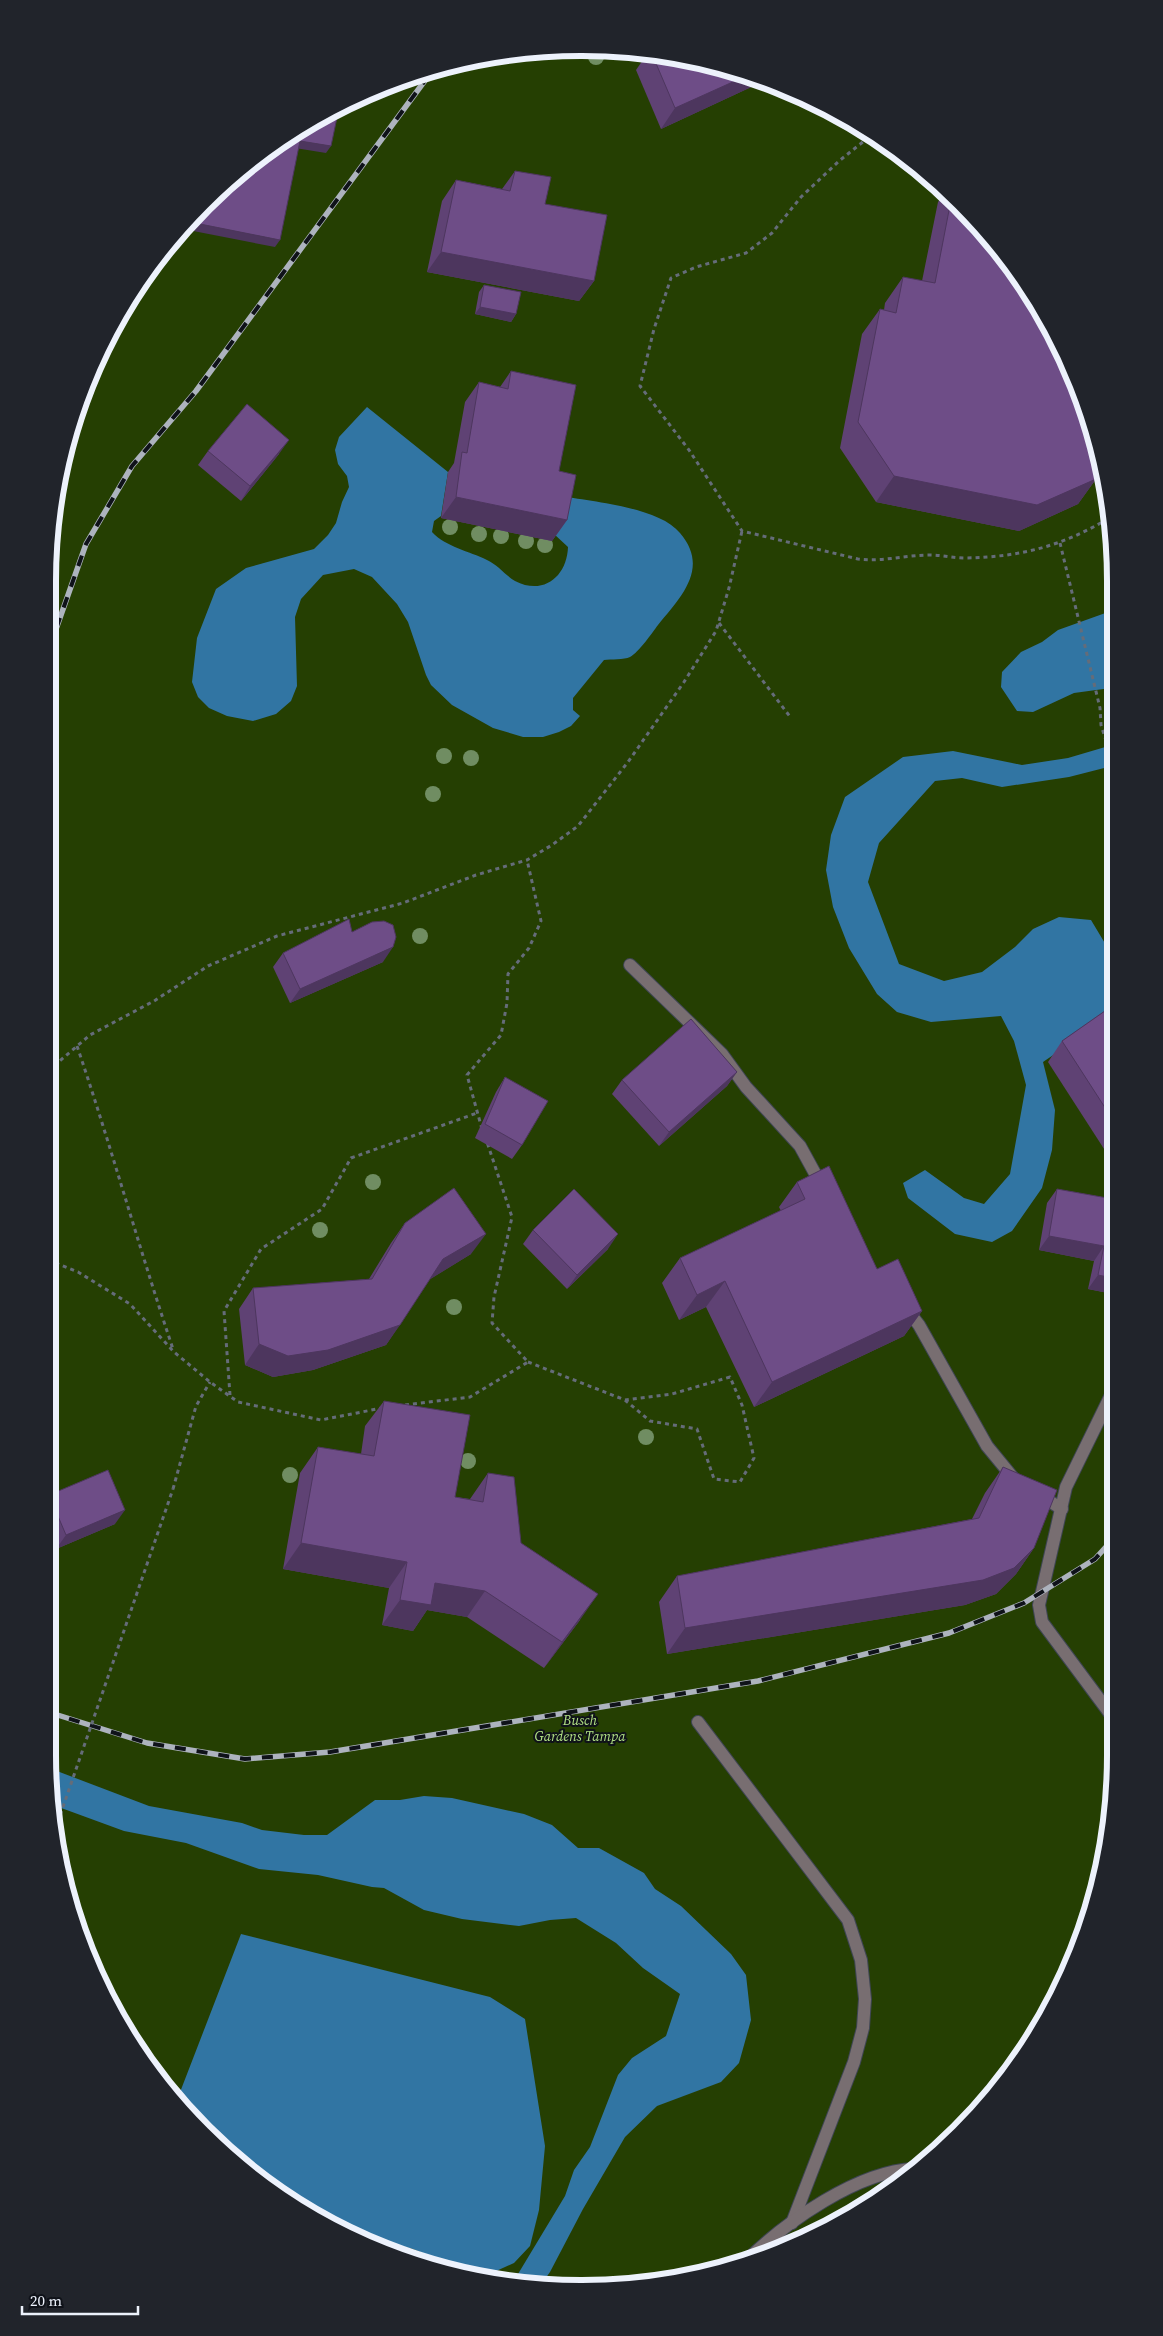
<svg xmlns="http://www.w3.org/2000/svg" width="1163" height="2336" viewBox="0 0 1163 2336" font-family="'Source Serif 4',serif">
<rect width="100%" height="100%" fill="#222938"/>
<!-- green -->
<polygon fill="#253f02" points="616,49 719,66 817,102 933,180 1025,285 1075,377 1111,512 1114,1789 1097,1892 1061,1990 1005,2079 959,2132 878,2198 817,2234 720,2270 651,2284 547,2287 477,2278 377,2248 314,2217 229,2156 158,2080 119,2021 76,1926 58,1858 48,1754 49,547 66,444 102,346 158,257 229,180 314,119 410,76 512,52"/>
<!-- water -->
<g fill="#3175a3">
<path d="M367,407L448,472L441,516L434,521L432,532C446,547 469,551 487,560C498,565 505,575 515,581C544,596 567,576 568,547L554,534L562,496C593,502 659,507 680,533C710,568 681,597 658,625C652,633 639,652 630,657C624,660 611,659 604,660L573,698V710L580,716L571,726L559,732L543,737H523L493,728L452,705L431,685L426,675L408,622L397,604L372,577L354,569L323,575L301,599L295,617L297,686L291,701L276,714L253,721L227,716L209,708L198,697L192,682L197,638L216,589L246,568L314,549L328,535L336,523L342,502L349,487L347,476L338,464L335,450L339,437Z"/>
<polygon points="1111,611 1111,688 1074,693 1033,712 1017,711 1001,687 1002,672 1021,652 1042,642 1058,630"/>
<polygon points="1112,745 1112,766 1069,777 1002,787 962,778 935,781 879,843 868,882 899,964 944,981 982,972 1015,947 1033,929 1059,917 1091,920 1112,955 1112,1019 1106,1019 1043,1062 1055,1110 1052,1150 1042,1188 1012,1231 992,1242 955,1234 908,1198 903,1183 925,1170 964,1198 984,1204 1010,1174 1026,1085 1014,1041 1001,1016 931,1022 897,1012 877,994 849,948 833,907 826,870 831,835 845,797 903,757 953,751 1022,765 1068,758"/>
<polygon points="49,1768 149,1806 242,1823 262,1830 304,1835 327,1835 375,1800 400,1800 424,1796 452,1798 524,1814 552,1825 578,1848 599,1848 644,1873 655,1889 681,1906 731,1954 746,1975 751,2020 739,2063 721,2082 657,2106 625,2137 583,2209 550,2272 540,2286 509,2282 518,2274 565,2196 574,2170 590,2147 618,2075 632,2058 666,2036 680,1994 643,1968 616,1943 576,1918 550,1920 519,1926 462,1919 424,1910 384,1888 372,1887 318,1875 259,1869 186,1843 124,1831 53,1805"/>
<polygon points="241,1934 490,1997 525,2019 545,2146 539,2210 530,2246 514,2263 483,2277 413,2249 344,2232 314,2217 229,2156 177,2100"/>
</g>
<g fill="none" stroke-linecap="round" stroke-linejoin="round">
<defs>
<g id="lane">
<polyline points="630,965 722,1054 746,1087 800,1146 823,1188"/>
<polyline points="905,1307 919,1325 987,1446 1015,1480"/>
<polyline points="1113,1391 1066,1487 1039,1605 1042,1622 1114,1719"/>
<polyline points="1038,1494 1062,1509"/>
<polyline points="698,1722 848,1920 861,1960 865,1999 863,2028 854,2062 792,2223"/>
<path d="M747,2260C786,2222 858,2171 914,2169"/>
</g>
</defs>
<!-- lane casing -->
<use href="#lane" stroke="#3e4553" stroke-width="14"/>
<!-- path -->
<g stroke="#656c79" stroke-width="3" stroke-dasharray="4 4" stroke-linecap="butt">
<path d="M869,137L839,161L801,197L772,233L746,253L696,267L671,278L654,329L640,386L689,450L742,531L858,559C883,562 905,555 930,555C942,555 953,558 965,558C1021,557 1063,546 1111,517"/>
<polyline points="1060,543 1100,708 1101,725 1112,759"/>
<polyline points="719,623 791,718"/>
<path d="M77,1046C111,1146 139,1248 173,1349"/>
<polyline points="48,1071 90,1035 154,1001 208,966 277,936 403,903 476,875 527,860 552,845 578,826 628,762 684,682 716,631 729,588 742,531"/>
<polyline points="482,1129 467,1075 501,1035 507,1003 508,974 529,948 541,921 527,860"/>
<polyline points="48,1260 78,1272 130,1304 174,1352 210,1382 238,1402 321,1420 382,1408"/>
<polyline points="528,1362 625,1400 672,1394 730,1377 742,1405 754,1458 740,1482 714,1479 697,1429 650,1421 625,1400"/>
<polyline points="230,1395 224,1311 261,1249 322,1209 351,1158 477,1113"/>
<polyline points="405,1405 470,1397 528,1362 492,1323 494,1297 512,1217 487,1142"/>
<polyline points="173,1489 196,1406 210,1382"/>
</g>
<!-- lane -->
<use href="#lane" stroke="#786e71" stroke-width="12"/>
<defs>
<g id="rail">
<polyline points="49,649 86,544 132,466 196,391 432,71"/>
<polyline points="48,1712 147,1743 245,1759 330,1752 758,1681 949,1633 1024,1603 1095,1559 1114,1538"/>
</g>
</defs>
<!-- rail casing -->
<use href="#rail" stroke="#adb3be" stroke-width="5.5"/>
<!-- rail -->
<use href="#rail" stroke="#0f1219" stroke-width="4" stroke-dasharray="11" stroke-linecap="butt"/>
<!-- path-bridge -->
<polyline stroke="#656c79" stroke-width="3" stroke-dasharray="4 4" stroke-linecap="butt" points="55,1830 173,1489"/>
</g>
<!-- trees -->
<g fill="#708d62">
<circle cx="596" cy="57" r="8"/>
<circle cx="450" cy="527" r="8"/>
<circle cx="479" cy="534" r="8"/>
<circle cx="501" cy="536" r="8"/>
<circle cx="526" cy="541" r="8"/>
<circle cx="545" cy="545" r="8"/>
<circle cx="444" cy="756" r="8"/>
<circle cx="471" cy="758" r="8"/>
<circle cx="433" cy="794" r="8"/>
<circle cx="420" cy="936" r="8"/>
<circle cx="373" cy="1182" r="8"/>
<circle cx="320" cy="1230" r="8"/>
<circle cx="454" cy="1307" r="8"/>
<circle cx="646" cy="1437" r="8"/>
<circle cx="468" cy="1461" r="8"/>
<circle cx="290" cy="1475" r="8"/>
</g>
<!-- wall -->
<g fill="#5f4274">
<polygon points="647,54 719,66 762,82 661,129 636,70"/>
<polygon points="515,171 545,204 594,281 579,301 427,272 442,201 456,180 502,189"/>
<polygon points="945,193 1025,285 1096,479 1078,504 1019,531 876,502 840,448 862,334 880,309 884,310 885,303 903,277 922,281 938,202"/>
<polygon points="484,285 516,314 511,322 475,314 479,292"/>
<polygon points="511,371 559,471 567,520 552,541 441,518 448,472 454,463 465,402 479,382 500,387"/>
<polygon points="208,451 279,454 241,501 198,465"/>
<polygon points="352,932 383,962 290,1003 273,967 283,953"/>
<polygon points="1112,1006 1113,1147 1106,1152 1048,1062 1062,1041"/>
<polygon points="737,1072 727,1086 659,1146 612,1094 622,1080"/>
<polygon points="505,1077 522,1145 512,1159 475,1138 496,1092"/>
<polygon points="797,1182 877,1269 922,1311 904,1336 754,1407 706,1307 679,1320 662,1283 680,1258 781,1211 779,1207"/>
<polygon points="1057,1189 1113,1199 1113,1294 1088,1289 1094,1261 1039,1250 1047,1203"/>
<polygon points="405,1223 471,1254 430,1279 386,1345 313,1370 273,1377 245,1365 239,1309 253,1288 369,1279 391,1243"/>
<polygon points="533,1230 608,1249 567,1289 523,1244"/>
<polygon points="384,1401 455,1497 470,1499 488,1473 521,1543 580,1620 544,1668 467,1617 427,1610 413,1631 382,1625 389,1588 283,1569 300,1473 318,1447 361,1454 365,1426"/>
<polygon points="1003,1467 1034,1548 1016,1574 996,1594 965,1605 667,1654 659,1602 677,1576 972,1519 985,1493"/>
<polygon points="49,1495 115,1524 56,1549 48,1530 48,1496"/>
</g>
<!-- shaded-wall -->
<g fill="#4d365e">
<polygon points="746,76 762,82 661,129 675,108"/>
<polygon points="300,141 331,146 326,153 295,148"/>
<polygon points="190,222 280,240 275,247 183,229"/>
<polygon points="441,252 594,281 579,301 427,272"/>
<polygon points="480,307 516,314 511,322 475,314"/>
<polygon points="289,440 279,454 241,501 250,486"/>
<polygon points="894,476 1096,479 1078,504 1019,531 876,502"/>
<polygon points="456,497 567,520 552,541 441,518"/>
<polygon points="393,947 383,962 290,1003 300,989"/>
<polygon points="737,1072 727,1086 659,1146 669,1132"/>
<polygon points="1113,1142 1113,1147 1106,1152"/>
<polygon points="486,1234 471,1254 429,1280 443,1259"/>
<polygon points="618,1234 608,1249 567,1289 577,1275"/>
<polygon points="1049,1236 1104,1246 1094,1261 1039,1250"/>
<polygon points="1098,1275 1113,1278 1113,1294 1088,1289"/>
<polygon points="725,1281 706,1307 679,1320 697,1295"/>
<polygon points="922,1311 904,1336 754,1407 772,1382"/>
<polygon points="400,1325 386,1345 313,1370 273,1377 245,1365 259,1344"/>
<polygon points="125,1510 115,1524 56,1549 66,1535"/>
<polygon points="301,1543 407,1562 389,1588 283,1569"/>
<polygon points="1034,1548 1016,1574 996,1594 965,1605 667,1654 685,1628"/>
<polygon points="435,1583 485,1591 467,1617 427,1610 413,1631 382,1625 400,1600"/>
<polygon points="598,1594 580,1620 544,1668 562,1642"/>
</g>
<!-- building -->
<g fill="#6e4d87" stroke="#4d365e">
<polygon points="652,54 719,66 746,76 675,108"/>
<polygon points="339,108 331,146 300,141 280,240 190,222 229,180 314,119"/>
<polygon points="515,171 551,177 545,204 607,215 594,281 441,252 456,180 510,191"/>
<polygon points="951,200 1025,285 1075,377 1099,467 1096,479 1037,505 894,476 858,422 880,309 896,313 903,277 935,283"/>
<polygon points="484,285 521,292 516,314 480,307"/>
<polygon points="511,371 576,385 559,471 576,475 567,520 456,497 462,452 467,453 479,382 508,389"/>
<polygon points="247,404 289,440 250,486 208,451"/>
<polygon points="349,919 352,932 372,922 384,921 393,925 396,937 393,947 300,989 283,953"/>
<polygon points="1112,1006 1113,1120 1062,1041"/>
<polygon points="691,1019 737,1072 669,1132 622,1080"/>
<polygon points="505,1077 548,1101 522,1145 485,1124"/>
<polygon points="829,1166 877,1269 898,1259 922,1311 772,1382 725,1281 697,1295 680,1258 805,1199 797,1182"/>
<polygon points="454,1188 486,1234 443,1259 400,1325 328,1350 288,1356 259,1344 253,1288 372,1279 405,1223"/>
<polygon points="574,1189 618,1234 577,1275 533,1230"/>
<polygon points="1057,1189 1113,1199 1113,1278 1098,1275 1104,1246 1049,1236"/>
<polygon points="384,1401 470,1415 455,1497 483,1502 488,1473 514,1477 521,1543 598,1594 562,1642 485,1591 435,1583 431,1605 400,1600 407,1562 301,1543 318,1447 374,1456"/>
<polygon points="1003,1467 1057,1490 1034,1548 1014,1568 983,1580 685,1628 677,1576 979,1518"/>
<polygon points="108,1470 125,1510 66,1535 49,1495"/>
</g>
<g text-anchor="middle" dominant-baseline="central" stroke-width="4" stroke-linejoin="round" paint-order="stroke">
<!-- park labels -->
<g font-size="14" font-style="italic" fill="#b0df84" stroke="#0f1219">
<text x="580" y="1720">Busch<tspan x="580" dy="16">Gardens Tampa</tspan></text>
</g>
</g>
<!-- crop -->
<path d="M0 0H1163V2336H0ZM581 56H582A525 525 0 0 1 1107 581V1755A525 525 0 0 1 582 2280H581A525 525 0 0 1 56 1755V581A525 525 0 0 1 581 56Z" fill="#21242b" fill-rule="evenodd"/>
<path fill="none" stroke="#edf2fc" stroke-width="6" d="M581 56H582A525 525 0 0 1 1107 581V1755A525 525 0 0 1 582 2280H581A525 525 0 0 1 56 1755V581A525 525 0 0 1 581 56Z"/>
<!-- scale -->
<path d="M22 2306v8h116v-8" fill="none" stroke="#edf2fc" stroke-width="2.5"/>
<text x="30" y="2306" font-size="15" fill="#edf2fc" stroke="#0f1219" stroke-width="4" paint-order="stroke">20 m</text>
</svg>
